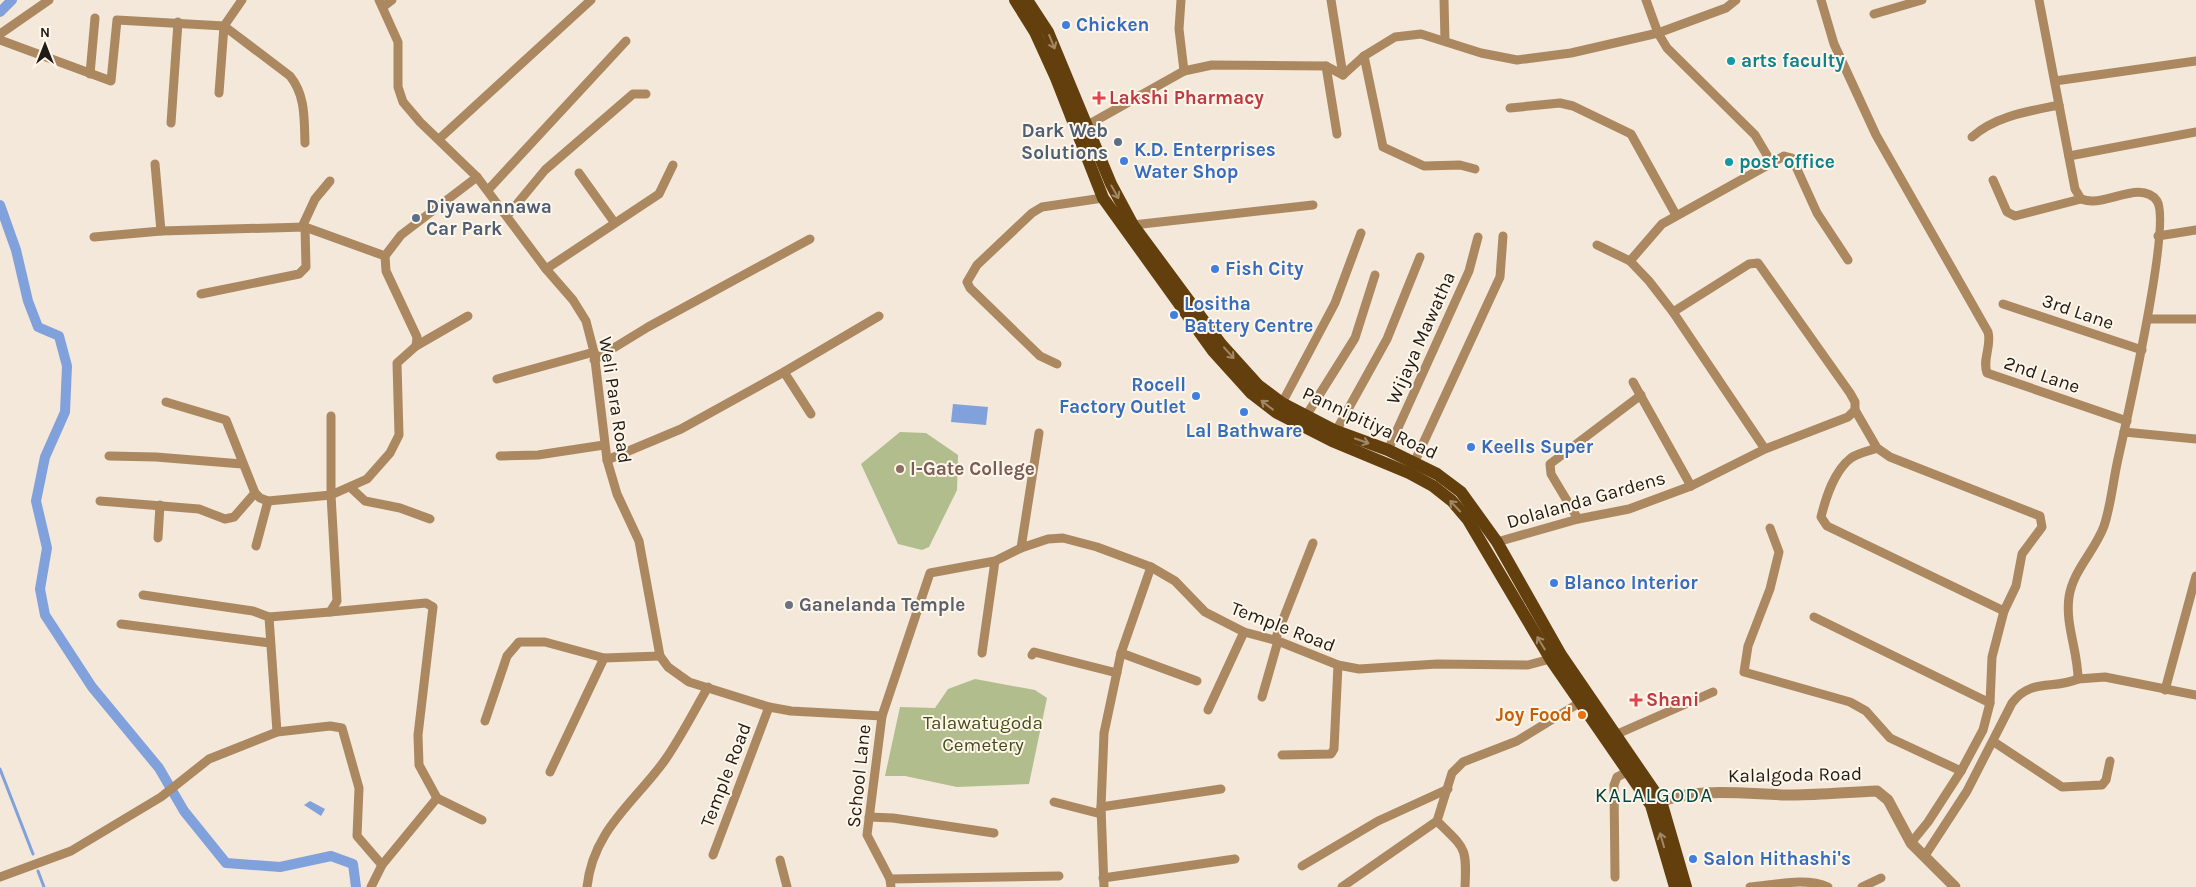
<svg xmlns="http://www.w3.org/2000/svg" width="2196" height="887" viewBox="0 0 2196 887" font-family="Karla,sans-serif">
<rect width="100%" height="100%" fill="#f3e8d9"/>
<!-- green -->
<g fill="#b2bd8e">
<polygon points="900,432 926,433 958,455 957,490 929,547 922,550 898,544 861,464"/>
<polygon points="975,679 1035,690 1047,698 1029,784 957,787 905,776 885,776 900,707 935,708 948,689"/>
</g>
<!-- water -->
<g fill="#80a1dc">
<polygon points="953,404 988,407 986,425 951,422"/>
<polygon points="310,801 325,809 321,816 304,805"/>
</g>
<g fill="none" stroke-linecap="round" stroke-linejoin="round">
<!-- stream -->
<g stroke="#80a1dc" stroke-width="3">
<polyline points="0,769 33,854"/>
<polyline points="38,871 44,887"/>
</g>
<!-- canal -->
<g stroke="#80a1dc" stroke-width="10">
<polyline points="0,12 12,0"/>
<polyline points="0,205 16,250 28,301 38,327 59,336 67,366 65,412 45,457 36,501 47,548 40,589 45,615 92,687 159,768 184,811 226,863 280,867 331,856 353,864 356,887"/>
</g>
<!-- minor -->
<g stroke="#ac8861" stroke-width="9">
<polyline points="379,0 398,42 398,87 403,102 420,122 477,177 546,269 573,300 586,321 594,352 607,460 617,494 639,541 660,656 668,667 689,682 769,707 791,711 882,716 867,835 890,879 891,887"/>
<polyline points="1181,0 1179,29 1184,71"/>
<polyline points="1331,0 1343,75"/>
<polyline points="1444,0 1445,41"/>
<polyline points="1646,0 1658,33 1667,48 1755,135 1771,162"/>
<path d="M1821,0L1834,44L1876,135L1988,332C1992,346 1982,359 1987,373L2127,421"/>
<polyline points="383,7 392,0"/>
<polyline points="1874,14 1922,0"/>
<polyline points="0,34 49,0"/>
<path d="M0,40L111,81L117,20L224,26L290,76C306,96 304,119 305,143"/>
<polyline points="1364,56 1383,147 1424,166 1460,165 1475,169"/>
<polyline points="1326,66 1337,134"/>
<polyline points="90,74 95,18"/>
<polyline points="2055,81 2196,61"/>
<polyline points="219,93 224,26 242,0"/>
<polyline points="1510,108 1560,103 1573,106 1631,134 1676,215"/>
<polyline points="171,123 178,22"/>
<polyline points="1086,126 1184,71 1212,65 1326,66 1343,75 1364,56 1395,37 1421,34 1481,53 1517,60 1571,53 1658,33 1726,8 1736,0"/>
<path d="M1972,137C1995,116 2029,111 2059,105"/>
<polyline points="439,139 591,0"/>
<polyline points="2069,156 2196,132"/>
<polyline points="155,164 161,231"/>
<polyline points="579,173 614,222"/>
<polyline points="1993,180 2007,212 2015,216 2081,199"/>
<polyline points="488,190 626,41"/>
<polyline points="507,216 545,170 633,94 646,94"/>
<polyline points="1133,225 1313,205"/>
<polyline points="302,227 315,199 330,181"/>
<polyline points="2158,236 2196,230"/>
<polyline points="94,237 161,231 305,227 385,256"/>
<polyline points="1597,245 1630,261 1649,281 1673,312"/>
<polyline points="1630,261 1662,224 1784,156 1792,158 1817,213 1848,260"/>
<polyline points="546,269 659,194 673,165"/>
<polyline points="201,294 299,274 306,267 305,227"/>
<polyline points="2003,304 2142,350"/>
<polyline points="2148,319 2196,319"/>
<polyline points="416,346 468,316"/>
<polyline points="594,360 648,327 810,239"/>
<polyline points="1057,364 1040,356 970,288 967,282 977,265 1032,213 1042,207 1103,198"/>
<polyline points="784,372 811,414"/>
<polyline points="497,379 594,352"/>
<polyline points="1633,382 1691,486"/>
<polyline points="166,402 226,420 255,493 260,498 268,501 331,495 331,416"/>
<polyline points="1282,403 1335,303 1361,233"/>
<polyline points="1855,410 1877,448 1890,457 2040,516 2042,527 2022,554 2016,586 2004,611 1992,657 1990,703 1983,730 1961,771 1928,822 1911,843"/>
<polyline points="1306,416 1355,338 1375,275"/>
<polyline points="1336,431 1387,339 1420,257"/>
<polyline points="2124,432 2196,439"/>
<path d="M1877,448C1869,451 1858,453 1851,458C1834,471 1826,497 1821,517L1827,526L2004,611"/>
<polyline points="1388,450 1469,271 1478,237"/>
<polyline points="109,456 156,457 242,464"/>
<polyline points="500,456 538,455 604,445"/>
<polyline points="607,460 681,429 784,372 879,316"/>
<polyline points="1414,463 1500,277 1503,236"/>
<polyline points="350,487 365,501 400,508 430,519"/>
<polyline points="100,501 199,509 225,519 234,517 255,493"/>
<polyline points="1578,519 1551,474 1550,464 1641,395"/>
<polyline points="1770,528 1779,552 1770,589 1748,646 1744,672 1850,702 1866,711 1890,738 1961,771"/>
<polyline points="158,538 160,505"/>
<polyline points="1497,542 1578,519 1629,509 1691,486 1765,449 1848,417 1855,410 1855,402 1850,393 1758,263 1749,264 1673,312 1765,449"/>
<polyline points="256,546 268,501"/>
<polyline points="1021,548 1039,433"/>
<polyline points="143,595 253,611 269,617 330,612 337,601 331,495 367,479 390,453 399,435 397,363 416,346 417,337 386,271 385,256 401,235 477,177"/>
<polyline points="330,612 426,603 433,607 418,735 419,765 437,798 482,820"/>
<polyline points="269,617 277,732"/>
<polyline points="1814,617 1990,703"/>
<polyline points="121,624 270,643"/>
<polyline points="1275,640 1313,543"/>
<polyline points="982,653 995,561"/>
<polyline points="1121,653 1197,681"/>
<polyline points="1032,655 1034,652 1117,673"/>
<polyline points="2078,679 2105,677 2196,695"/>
<polyline points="2165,690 2196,576"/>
<polyline points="1262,697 1278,641"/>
<polyline points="1208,710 1244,632"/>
<polyline points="882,716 930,573 995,561 1021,548 1048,539 1063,538 1097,547 1151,567 1175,581 1205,612 1244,632 1278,641 1338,665 1359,669 1437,664 1528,665 1554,658"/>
<polyline points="485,721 507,656 519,642 545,642 604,658 660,656"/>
<polyline points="1615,735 1713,692"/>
<polyline points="1994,742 2062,787 2102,785 2106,780 2110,761"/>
<polyline points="1282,755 1331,754 1334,749 1338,665"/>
<polyline points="550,772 604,658"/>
<polyline points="1054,802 1101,814"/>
<polyline points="1101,807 1221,789"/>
<polyline points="869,817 893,818 994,833"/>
<polyline points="1437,821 1452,773 1463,762 1517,741 1584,700"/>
<path d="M1437,821C1465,849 1467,846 1465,887"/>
<polyline points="713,855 769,707"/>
<path d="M1924,857L1967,791L2012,703C2031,678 2052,690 2078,679C2078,651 2065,625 2069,597C2073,570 2095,551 2104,526C2111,505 2113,481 2118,459C2126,423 2172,223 2157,201C2143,181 2111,202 2092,201C2089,201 2084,200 2081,199L2075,189L2039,0"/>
<polyline points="780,860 787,887"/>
<polyline points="1302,866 1378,821 1448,789"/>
<polyline points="0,877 71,851 161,797 209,759 277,732 330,726 342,728 359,788 357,836 382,865"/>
<polyline points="1615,877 1614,785 1617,777 1629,771"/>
<polyline points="1103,878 1235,859"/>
<polyline points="890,879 1059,876"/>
<polyline points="371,887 382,865 437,798"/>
<path d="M587,887C593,830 634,803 665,760C681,737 694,711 708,687"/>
<polyline points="1104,887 1101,807 1104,733 1121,653 1151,567"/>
<polyline points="1342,887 1437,821"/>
<path d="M1750,887C1774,885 1806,877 1828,887"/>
<polyline points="1862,887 1881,878"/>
</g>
<!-- tertiary -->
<path stroke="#ac8861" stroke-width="11" d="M1653,805C1692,785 1750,795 1793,795C1821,795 1849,792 1877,791L1888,800L1911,843L1955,887"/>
<!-- primary -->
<g stroke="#633f0e" stroke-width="12">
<polyline points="1015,0 1035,32 1056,78 1103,198 1213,351 1251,393 1277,413 1332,441 1409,473 1433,486 1452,501 1468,520 1551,660 1651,805 1675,887"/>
<polyline points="1027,0 1048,32 1111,184 1133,225 1221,344 1258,385 1282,403 1336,431 1388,450 1437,474 1461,492 1497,542 1561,655 1661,801 1686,887"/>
</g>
</g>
<!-- one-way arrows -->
<defs><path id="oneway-shaft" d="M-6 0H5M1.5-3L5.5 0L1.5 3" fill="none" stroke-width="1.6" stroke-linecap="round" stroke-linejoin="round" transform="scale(1.25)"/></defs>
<g stroke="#a18866">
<use href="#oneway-shaft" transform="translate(1052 42) rotate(68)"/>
<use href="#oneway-shaft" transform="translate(1115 192) rotate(61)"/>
<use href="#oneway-shaft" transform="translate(1229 353) rotate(48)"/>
<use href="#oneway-shaft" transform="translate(1267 405) rotate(-142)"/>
<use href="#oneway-shaft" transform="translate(1362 441) rotate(19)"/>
<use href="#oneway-shaft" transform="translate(1455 506) rotate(-133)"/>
<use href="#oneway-shaft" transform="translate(1541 643) rotate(-121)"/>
<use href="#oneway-shaft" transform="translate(1662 840) rotate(-106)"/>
</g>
<!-- markers -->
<g fill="#3f7fe0" stroke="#fff6ea" stroke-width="2">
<circle cx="1066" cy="25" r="5"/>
<circle cx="1124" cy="161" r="5"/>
<circle cx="1215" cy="269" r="5"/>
<circle cx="1174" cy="315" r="5"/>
<circle cx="1196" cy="396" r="5"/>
<circle cx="1244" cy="412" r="5"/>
<circle cx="1471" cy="447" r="5"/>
<circle cx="1554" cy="583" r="5"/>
<circle cx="1693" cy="859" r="5"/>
</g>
<g fill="#0f9aa8" stroke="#fff6ea" stroke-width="2">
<circle cx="1731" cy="61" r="5"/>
<circle cx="1729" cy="162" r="5"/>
</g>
<g fill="#e0444e" stroke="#fff6ea" stroke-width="2">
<path d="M1096.5 90.5h5v5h5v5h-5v5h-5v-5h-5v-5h5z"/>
<path d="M1633.5 692.5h5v5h5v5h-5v5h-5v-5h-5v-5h5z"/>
</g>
<g fill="#5c6f8a" stroke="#fff6ea" stroke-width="2">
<circle cx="1118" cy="142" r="5"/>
<circle cx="416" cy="218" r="5"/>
</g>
<circle fill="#8d6e63" stroke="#fff6ea" stroke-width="2" cx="900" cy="469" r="5"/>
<circle fill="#6b7280" stroke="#fff6ea" stroke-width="2" cx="789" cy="605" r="5"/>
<circle fill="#e8710a" stroke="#fff6ea" stroke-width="2" cx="1582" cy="715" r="5"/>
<g text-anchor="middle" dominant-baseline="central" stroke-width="4" stroke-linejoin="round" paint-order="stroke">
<!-- shop labels -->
<g font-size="19" font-weight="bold" fill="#366cbe" stroke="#fff6ea" text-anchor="start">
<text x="1076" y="25">Chicken</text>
<text x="1134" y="150">K.D. Enterprises<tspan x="1134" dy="22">Water Shop</tspan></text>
<text x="1225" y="269">Fish City</text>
<text x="1184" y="304">Lositha<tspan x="1184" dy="22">Battery Centre</tspan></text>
<text x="1186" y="385" text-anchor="end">Rocell<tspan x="1186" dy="22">Factory Outlet</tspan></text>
<text x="1244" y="431" text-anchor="middle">Lal Bathware</text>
<text x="1481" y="447">Keells Super</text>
<text x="1564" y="583">Blanco Interior</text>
<text x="1703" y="859">Salon Hithashi's</text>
</g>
<!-- culture labels -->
<g font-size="19" font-weight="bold" fill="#0d838f" stroke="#fff6ea" text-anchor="start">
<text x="1741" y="61">arts faculty</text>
<text x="1739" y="162">post office</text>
</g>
<!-- health labels -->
<g font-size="19" font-weight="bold" fill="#be3a42" stroke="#fff6ea" text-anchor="start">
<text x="1109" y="98">Lakshi Pharmacy</text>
<text x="1646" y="700">Shani</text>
</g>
<!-- service labels -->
<g font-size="19" font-weight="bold" fill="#4e5e75" stroke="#fff6ea" text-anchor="end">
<text x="1108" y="131">Dark Web<tspan x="1108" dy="22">Solutions</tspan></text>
<text x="426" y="207" text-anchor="start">Diyawannawa<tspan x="426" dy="22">Car Park</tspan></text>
</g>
<!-- street labels -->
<g font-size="19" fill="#1f1b16" stroke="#fff6ea">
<text transform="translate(2078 312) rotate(19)">3rd Lane</text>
<text transform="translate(1421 338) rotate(-66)">Wijaya Mawatha</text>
<text transform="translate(2042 375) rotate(19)">2nd Lane</text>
<text transform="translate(615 400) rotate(81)">Weli Para Road</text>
<text transform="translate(1370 423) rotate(25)">Pannipitiya Road</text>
<text transform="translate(1586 500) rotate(-16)">Dolalanda Gardens</text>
<text transform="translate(1283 627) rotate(21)">Temple Road</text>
<text transform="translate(726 775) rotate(-69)">Temple Road</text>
<text transform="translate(1795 775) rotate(-1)">Kalalgoda Road</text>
<text transform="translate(859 776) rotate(-84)">School Lane</text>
</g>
<!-- education labels -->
<g font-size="19" font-weight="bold" fill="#785e54" stroke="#fff6ea" text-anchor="start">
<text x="910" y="469">I-Gate College</text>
</g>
<!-- worship labels -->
<g font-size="19" font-weight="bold" fill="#5b616d" stroke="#fff6ea" text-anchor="start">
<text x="799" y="605">Ganelanda Temple</text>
</g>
<!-- food labels -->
<g font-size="19" font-weight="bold" fill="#c56008" stroke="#fff6ea" text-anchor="end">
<text x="1572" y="715">Joy Food</text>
</g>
<!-- park labels -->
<g font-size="19" fill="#444e1a" stroke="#fff6ea">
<text x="983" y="723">Talawatugoda<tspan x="983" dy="22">Cemetery</tspan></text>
</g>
<!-- quarter labels -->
<g font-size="21" letter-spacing="1" fill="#03443f" stroke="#fff6ea">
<text x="1654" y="795">KALALGODA</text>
</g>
</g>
<!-- north arrow -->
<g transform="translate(45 45)" stroke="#fff6ea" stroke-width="4" paint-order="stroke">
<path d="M0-4L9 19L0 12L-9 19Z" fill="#1f1b16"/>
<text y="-8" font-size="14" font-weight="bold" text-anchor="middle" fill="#1f1b16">N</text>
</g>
</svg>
